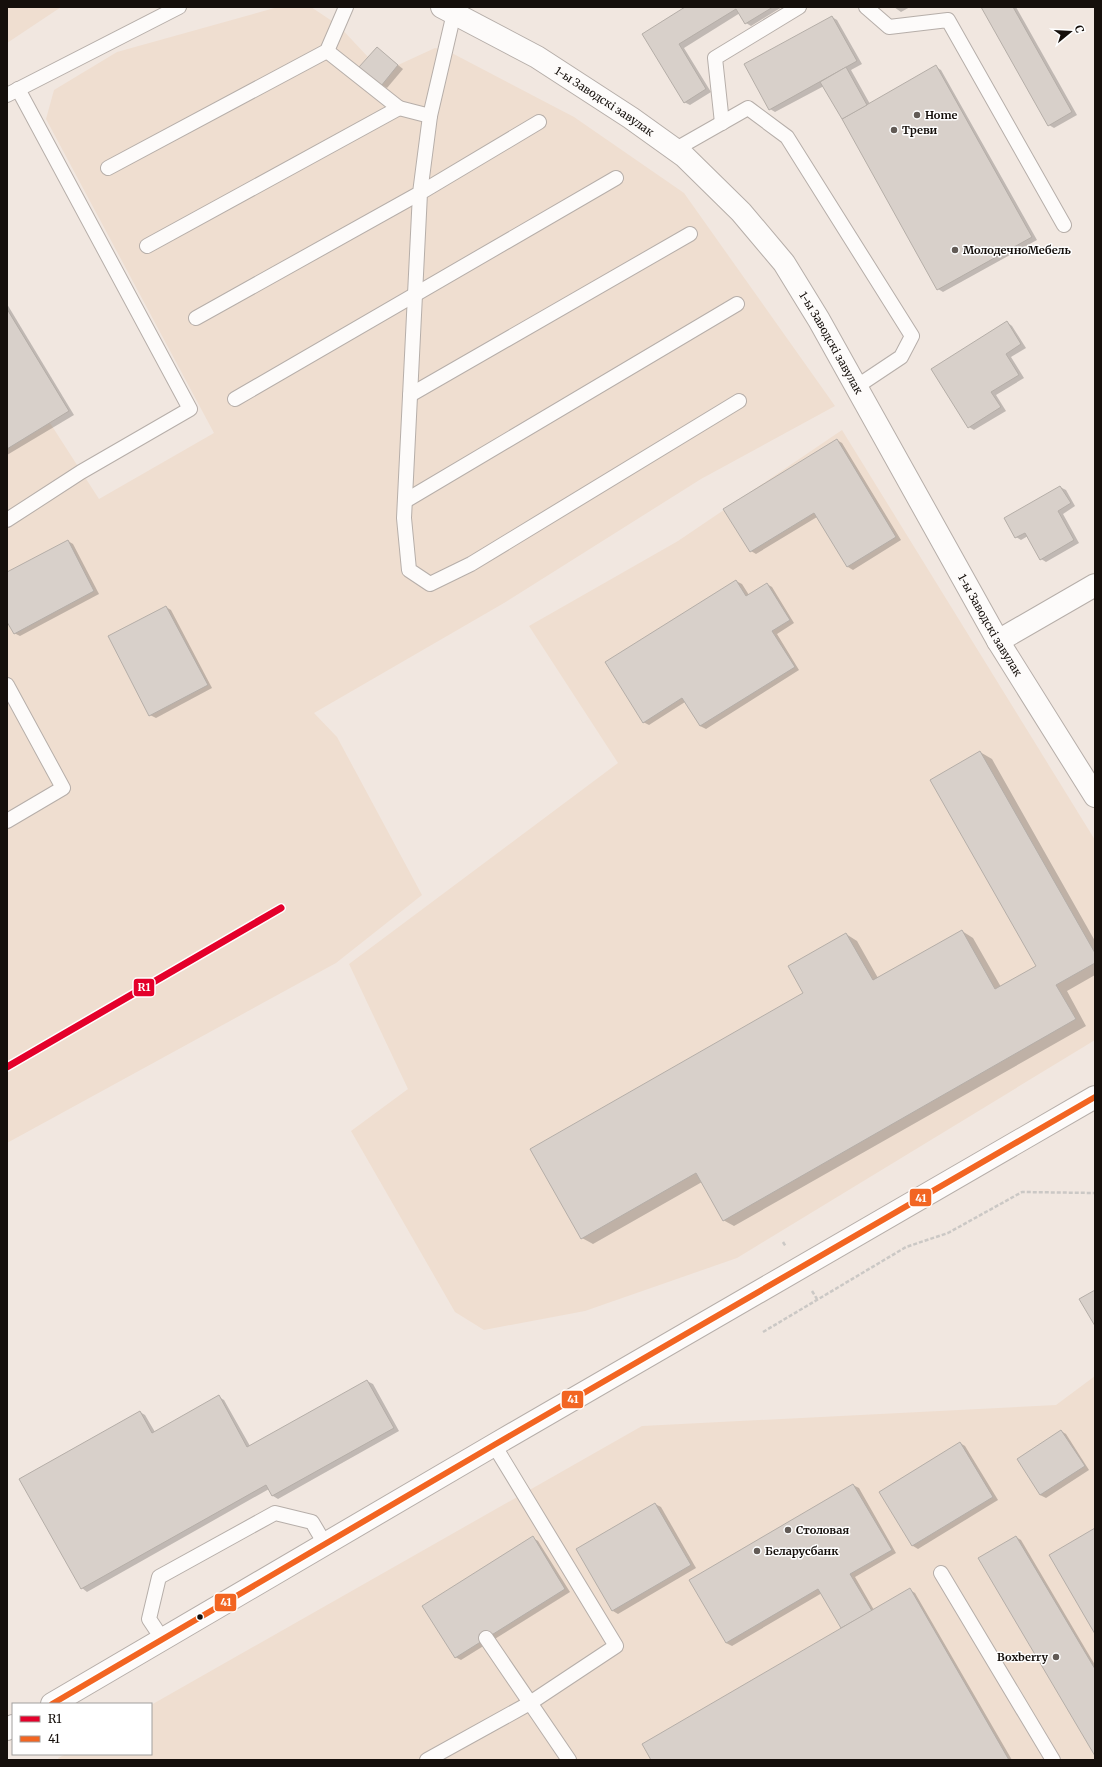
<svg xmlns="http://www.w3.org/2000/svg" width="1102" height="1767" viewBox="0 0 1102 1767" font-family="Merriweather,serif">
<rect width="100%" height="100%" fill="#f1e7e0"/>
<!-- built -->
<g fill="#efded0">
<polygon points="7,7 61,7 7,43"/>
<polygon points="278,7 311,7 338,25 368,57 377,47 398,65 435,48 446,50 574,117 684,193 835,406 701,479 504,603 314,713 337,737 422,895 336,963 7,1143 7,309 69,411 50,423 99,499 214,433 46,119 54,90 117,52"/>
<polygon points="842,430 1095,840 1095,1040 737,1258 585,1311 484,1330 455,1312 351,1131 408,1089 349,964 618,763 529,626 678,541"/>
<polygon points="1095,1376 1095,1760 59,1760 58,1758 66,1754 151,1754 151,1705 642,1426 1056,1405"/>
</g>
<!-- shadow -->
<g fill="#0003">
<polygon points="687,7 782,7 751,26 746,23 740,13 684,48 711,92 690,105 684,102 643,34"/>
<polygon points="894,7 910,7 901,12"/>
<polygon points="982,7 1016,7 1077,115 1054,128 1049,125"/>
<polygon points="832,17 837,20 862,64 851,70 870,104 936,67 941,70 1037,240 943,292 938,289 824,86 775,112 770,109"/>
<polygon points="377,48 403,69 387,88 382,85"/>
<polygon points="7,304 74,415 7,455"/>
<polygon points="1007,322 1012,326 1026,348 1011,357 1024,378 996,395 1006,411 974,430 969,427"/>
<polygon points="837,440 842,443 901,540 853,570 848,567 817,517 756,554 751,551"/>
<polygon points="1060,487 1066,490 1075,506 1063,514 1079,543 1046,562 1041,559 1028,536 1021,540 1016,537"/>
<polygon points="68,541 73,544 99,594 20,636 14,633 7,620 7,574"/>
<polygon points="736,581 742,584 749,595 767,584 772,587 794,623 777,634 799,670 706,729 700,726 685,702 649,725 643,722"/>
<polygon points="166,607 171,610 212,688 156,718 150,715"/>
<polygon points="980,752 992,759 1095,941 1095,975 1067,991 1086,1026 734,1226 723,1220 702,1182 593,1244 582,1238 805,994 846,934 857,941 878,978 962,931 973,938 1001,987 1037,966"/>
<polygon points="367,1381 373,1384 399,1431 278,1499 273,1496 269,1489 87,1592 82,1588 140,1412 145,1415 155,1432 219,1397 224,1400 250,1446"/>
<polygon points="1061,1431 1066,1434 1089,1470 1046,1498 1040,1495"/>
<polygon points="960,1443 965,1446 998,1500 918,1549 913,1546 880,1492"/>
<polygon points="853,1485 859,1488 896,1553 855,1577 874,1610 910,1590 915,1593 1012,1760 652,1760 843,1628 822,1593 732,1646 726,1643"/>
<polygon points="655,1504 661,1507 696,1568 618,1614 613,1611"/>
<polygon points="1016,1537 1021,1540 1095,1665 1095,1754"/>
<polygon points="533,1538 538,1541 570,1592 461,1660 455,1657"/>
</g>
<!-- building -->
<g fill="#d8d0ca" stroke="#b5aea8">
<polygon points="685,7 773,7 745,24 736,9 679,44 706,89 684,103 642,34"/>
<polygon points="981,7 1013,7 1072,112 1048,126"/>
<polygon points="832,16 857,61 769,110 744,64"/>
<polygon points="377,47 398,65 381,86 359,67"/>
<polygon points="936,65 1032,237 937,290 842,119"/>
<polygon points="846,67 867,105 842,119 820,82"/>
<polygon points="7,309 69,411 7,449"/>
<polygon points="1007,321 1021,344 1006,354 1019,375 991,392 1001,407 968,428 931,369"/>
<polygon points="837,439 896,537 847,567 814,513 750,552 723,509"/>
<polygon points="1060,486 1071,503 1058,511 1074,540 1040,560 1025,533 1015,538 1004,518"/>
<polygon points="68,540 94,591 14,634 7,622 7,572"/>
<polygon points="736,580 746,596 767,583 790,620 772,631 795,667 700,726 682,698 643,723 605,662"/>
<polygon points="166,606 208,685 149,716 108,636"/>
<polygon points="980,751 1095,953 1095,963 1056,985 1076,1019 723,1221 696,1173 581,1239 530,1149 803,993 788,966 846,933 873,980 962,930 995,989 1036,966 930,780"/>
<polygon points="1095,1290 1095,1326 1079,1299"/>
<polygon points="367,1380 394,1428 272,1496 266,1485 81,1589 19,1479 140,1411 152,1433 219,1395 247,1447"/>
<polygon points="1061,1430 1085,1466 1040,1495 1017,1459"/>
<polygon points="960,1442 993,1497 912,1546 879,1492"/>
<polygon points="853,1484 892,1550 850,1574 872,1611 841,1628 818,1589 726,1643 689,1580"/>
<polygon points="655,1503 691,1565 612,1611 576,1549"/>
<polygon points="1095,1528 1095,1634 1049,1555"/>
<polygon points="533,1536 565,1589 455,1658 422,1606"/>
<polygon points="1016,1536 1095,1669 1095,1756 978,1558"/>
<polygon points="910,1588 1009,1760 651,1760 642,1744"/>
</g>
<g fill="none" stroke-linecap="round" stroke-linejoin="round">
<defs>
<g id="service">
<polyline points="866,7 889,27 948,20 1064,225"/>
<polyline points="7,95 179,7"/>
<polyline points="430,116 454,13"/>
<polyline points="539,122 420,193 404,518 409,570 430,584 471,564 739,401"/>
<polyline points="722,123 715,58 799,7"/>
<polyline points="676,149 748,108 787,137 912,336 901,357 856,387"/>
<polyline points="108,168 327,51 346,7"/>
<polyline points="147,246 399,108 327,51"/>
<polyline points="196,318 420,193 430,116 399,108"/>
<polyline points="410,395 690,234"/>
<polyline points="235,399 616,178"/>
<polyline points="405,501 737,304"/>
<polyline points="7,520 81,472 190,409 18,89"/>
<polyline points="7,685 63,788 7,821"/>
<polyline points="941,1573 1053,1760"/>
<polyline points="486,1638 569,1760"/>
<polyline points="163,1640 149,1619 159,1577 275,1513 312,1522 325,1544"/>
<polyline points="427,1760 530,1703 616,1646 494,1445"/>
</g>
<g id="minor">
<path id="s1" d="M442,7L537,57L631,118L684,156L741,212L784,263L819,320L998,641L1095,796"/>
<polyline points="998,641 1095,585"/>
</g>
<g id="secondary">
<polyline points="52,1704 494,1445 1095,1097"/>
<polyline points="7,1729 13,1726"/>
</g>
</defs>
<!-- service casing -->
<use href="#service" stroke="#b6aea9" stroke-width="16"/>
<!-- minor casing -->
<use href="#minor" stroke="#b6aea9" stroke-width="24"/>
<!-- secondary casing -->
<use href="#secondary" stroke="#b6aea9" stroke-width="24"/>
<!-- path -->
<g stroke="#cbc8c5" stroke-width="2.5" stroke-dasharray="4 2" stroke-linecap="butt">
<polyline points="783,1242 786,1247"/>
<polyline points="812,1291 817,1299"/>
<polyline points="763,1332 906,1247 948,1233 1022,1192 1095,1193"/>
</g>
<!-- service -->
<use href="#service" stroke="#fdfbfa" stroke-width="14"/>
<!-- minor -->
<use href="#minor" stroke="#fdfbfa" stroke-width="22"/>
<!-- secondary -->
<use href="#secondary" stroke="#fdfbfa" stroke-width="22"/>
<defs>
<polyline id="bus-1" points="52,1704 494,1445 1095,1097"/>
</defs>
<!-- bus-1 casing -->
<use href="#bus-1" stroke="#fff" stroke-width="9"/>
<!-- bus-1 -->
<use href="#bus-1" stroke="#f26522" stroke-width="6"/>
<defs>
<polyline id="rail-1" points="7,1067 281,908"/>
</defs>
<!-- rail-1 casing -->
<use href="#rail-1" stroke="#fff" stroke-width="10"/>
<!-- rail-1 -->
<use href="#rail-1" stroke="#e4002b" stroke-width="7"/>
</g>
<!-- markers -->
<g fill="#625b56" stroke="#fff" stroke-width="1.5">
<circle cx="917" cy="115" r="4"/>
<circle cx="894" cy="130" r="4"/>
<circle cx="955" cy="250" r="4"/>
<circle cx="788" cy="1530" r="4"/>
<circle cx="757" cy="1551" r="4"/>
<circle cx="1056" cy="1657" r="4"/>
</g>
<circle fill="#150f0b" stroke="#fff" stroke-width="1.5" cx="200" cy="1617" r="3.5"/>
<g text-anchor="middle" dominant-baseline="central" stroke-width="3" stroke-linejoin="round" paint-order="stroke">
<!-- street labels -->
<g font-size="11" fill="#150f0b" stroke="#fff">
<text stroke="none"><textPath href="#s1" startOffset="188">1-ы Заводскі завулак</textPath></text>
<text stroke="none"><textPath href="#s1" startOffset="524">1-ы Заводскі завулак</textPath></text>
<text stroke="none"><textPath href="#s1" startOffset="848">1-ы Заводскі завулак</textPath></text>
</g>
<!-- poi labels -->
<g font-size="11" font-weight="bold" fill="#150f0b" stroke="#fff" text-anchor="start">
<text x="925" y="115">Home</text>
<text x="902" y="130">Треви</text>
<text x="963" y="250">МолодечноМебель</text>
<text x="796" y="1530">Столовая</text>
<text x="765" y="1551">Беларусбанк</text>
<text x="1048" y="1657" text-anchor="end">Boxberry</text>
</g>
</g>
<g stroke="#fff" stroke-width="1.5">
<rect x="133" y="978" width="22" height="19" rx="4" fill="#e4002b"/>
<rect x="909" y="1188" width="23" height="19" rx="4" fill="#f26522"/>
<rect x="561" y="1390" width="23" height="19" rx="4" fill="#f26522"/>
<rect x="214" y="1593" width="23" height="19" rx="4" fill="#f26522"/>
</g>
<g font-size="11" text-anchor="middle" font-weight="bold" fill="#fff">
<text x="144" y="991">R1</text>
<text x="921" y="1202">41</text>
<text x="573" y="1403">41</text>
<text x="226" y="1606">41</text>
</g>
<!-- border -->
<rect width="1102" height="1767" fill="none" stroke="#150f0b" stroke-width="16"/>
<!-- legend -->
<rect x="12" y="1703" width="140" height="52" fill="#ffffff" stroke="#a19f9d"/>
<rect x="20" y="1716" width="20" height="6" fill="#e4002b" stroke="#a19f9d"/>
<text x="48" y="1723" font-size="12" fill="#150f0b">R1</text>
<rect x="20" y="1736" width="20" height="6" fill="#f26522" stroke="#a19f9d"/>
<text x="48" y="1743" font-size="12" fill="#150f0b">41</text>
<!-- north arrow -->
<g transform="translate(1070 32) rotate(72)" stroke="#ffffff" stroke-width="3" paint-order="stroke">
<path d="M0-3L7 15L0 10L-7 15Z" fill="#150f0b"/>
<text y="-6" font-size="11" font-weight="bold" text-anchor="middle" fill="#150f0b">С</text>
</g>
</svg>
